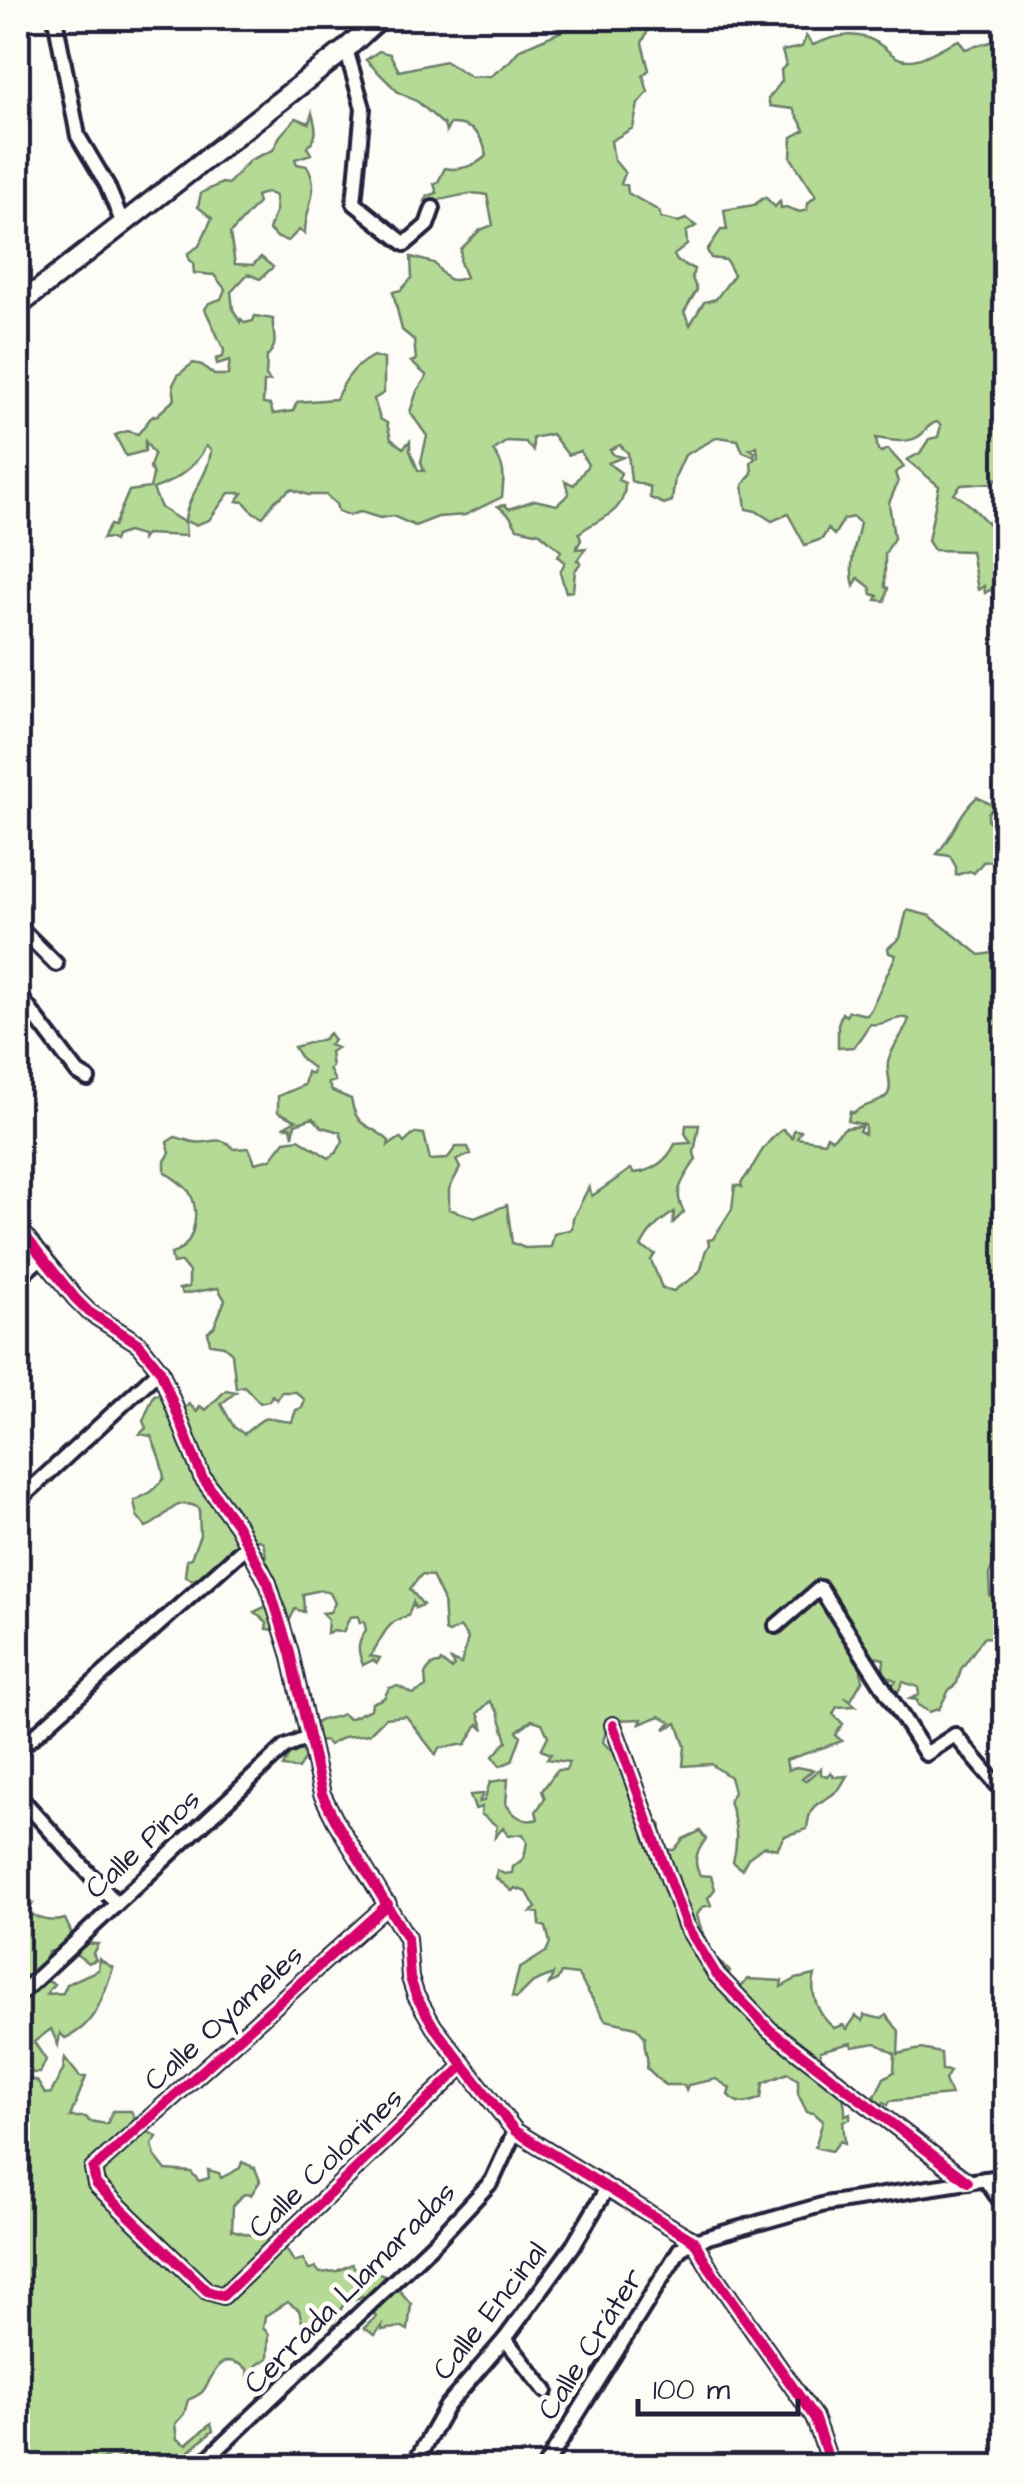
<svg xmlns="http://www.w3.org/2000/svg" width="1023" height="2484" viewBox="0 0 1023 2484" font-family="'Architects Daughter',sans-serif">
<rect width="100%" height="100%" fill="#fdfcf7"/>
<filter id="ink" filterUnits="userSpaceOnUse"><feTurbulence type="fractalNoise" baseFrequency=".01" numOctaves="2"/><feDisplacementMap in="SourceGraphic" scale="20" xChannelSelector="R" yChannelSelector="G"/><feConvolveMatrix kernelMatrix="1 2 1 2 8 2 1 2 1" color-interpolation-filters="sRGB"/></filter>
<g filter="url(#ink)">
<!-- green -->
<g fill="#b4da95" stroke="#6b7e68" stroke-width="2.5">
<path d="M593,18H654L642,43L649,70L643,75L648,92L638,104L633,128L611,141L614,160L625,173L621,184L627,185L628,193L659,211L661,218L678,222L686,219L696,226L686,232L687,245L674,255L677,261L694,269L692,278L697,290L684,312L690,325L704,302L716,299L734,275L726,260L711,258L707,250L721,230H727L724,210L754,205L765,197L775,207L780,201L781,208L786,207L800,212L807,210L808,203L816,196L791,158L792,137L805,130L793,109L770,106L768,99L782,81L781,70L786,65L782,51L802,47L806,36L813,45C836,35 859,29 882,46C890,52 897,61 909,60C925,60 942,46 959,40L965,49L998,40L1005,43V472L992,483L961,485L954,494C975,505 983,522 1002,536L1005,535V596L990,590L985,593L984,586L978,590L971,551L934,550L928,541L939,486L907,460L920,453L929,439L938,437L941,425L937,422C926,425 927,431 918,437C906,444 888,440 876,438L878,450L881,452L888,449L904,467L895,473L898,482L889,503L894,538L885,554V587L888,588L885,601L876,600L878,596L872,594L870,587L858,578L854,586C848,563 856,545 860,523L853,517L844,519L834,535L828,529L822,539L805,545L788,514L772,521L756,511L746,509L743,485L752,473L751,462L758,456L757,446L750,449L755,452L754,456L743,452L738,440L718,437L685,455L675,477L672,501L664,504L650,498V487L631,481L628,453L620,445L610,450L614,455L623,457L608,463L621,473L618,480L625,483C625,515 601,516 579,533L581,540L576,549L586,548L577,560L581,562L575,571L573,591L566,592L560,572L565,562L558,556L561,551L540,533L517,528L510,516L498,506L505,505L509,509L535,500L557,505L569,494L565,481L574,485L588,465L580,451L568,455L552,434L533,438V451L525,442L507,441L493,451C506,467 504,477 502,497L465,515L438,517L415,526L393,516L380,518L361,512L348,515L338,511L336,504L326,495H308L291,489L275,501L263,517L253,512L244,502L237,501L243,493H229L209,520L195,525L185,521C187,495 209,477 211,450L206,446C196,467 174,482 153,489L161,508L185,523L186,536L146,534L142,540L141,536L127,532L116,536L114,541L109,538L102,539L110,525L114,526L129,491L150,488L153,475L150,467L154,454L145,441V451L126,456L115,435L127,431L138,434L153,415L156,416L175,399L173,385L178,375L193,363L202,365L214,375H228L230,360L217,364L216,359L223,357L224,350L205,309L209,303L221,299L225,289L214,275L194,273L193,263L189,260L188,253L199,246L212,218L198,207L201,193L222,183L228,184L250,160L273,150L280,136L296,118L309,123L312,113C316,128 319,136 307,147L311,154L295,159L297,164L307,166C322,191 304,208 305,234L299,230L288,241L278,238L269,230L276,210L275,196L267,192L256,196L258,203L230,234L235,264L253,265L261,257L273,267L260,279L248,274L231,292L233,309L240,322L241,319L245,323L253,321L255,316L273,319C271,333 281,343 267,356L266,376L270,381L264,382L263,404L270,405L273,414L293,411L297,402L336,399C345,379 354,366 373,356L384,359V393L374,399L380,419L387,423L391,439L403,448L410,441V451L418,470L424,471L421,462L427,436L410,412L417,391L427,376L411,362L416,360L414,340L402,330L393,292L401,290L412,278L411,257L434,263C445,276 447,285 466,277L460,262L461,249L480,230L493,225L487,195C469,189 446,202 425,201L428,196L437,193L434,184L438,182L445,168C458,171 476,166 486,156C484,136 472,123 450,124L446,132L444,125L418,102L398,92L366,60L379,51L390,54L399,71L445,61L471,77L491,76L509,62L520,49Z"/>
<path d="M977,797L995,806L988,813V821L1002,826L1005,823V863L1001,860L983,862L974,873L970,871L956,875V867L950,856L937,854C954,835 958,814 977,797Z"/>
<path d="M907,910L930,916L980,955L999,952L1005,961L1006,1541L1001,1543L989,1575L990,1596H994L1005,1611V1638L994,1647L999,1638L984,1637L961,1669L957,1683L949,1690L939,1709L929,1712L918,1705L917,1700L910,1699L919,1695L918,1687L903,1682L896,1696L889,1688L896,1681L883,1673L884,1659L866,1655L861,1672L863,1679L851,1700L845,1697L856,1706L837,1707L833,1714L843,1724L835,1735L842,1741L786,1760L788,1770L796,1767L813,1770L802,1779L805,1781L821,1768V1774L827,1776L831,1772L834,1777L847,1776C844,1780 842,1786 838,1790C821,1806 810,1798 807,1829L784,1836L777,1849L764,1846L748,1858L742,1869L733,1862C739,1840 736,1823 729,1801L734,1792L730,1777L711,1764L683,1766L685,1746L677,1723L664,1729L671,1722L660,1716L640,1724L642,1719L615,1720L606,1731L603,1742L617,1757L620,1756L645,1811L661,1824L658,1849L674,1850L683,1839L700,1831L706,1839C697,1851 692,1861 700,1875L711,1876L715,1889L708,1898L711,1905L702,1907L697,1915C701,1932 715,1963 730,1971L724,1981L735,1993L748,1979L782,1981L781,1987L796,1979L815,1975C809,1995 819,2016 834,2028L843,2025L847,2029L856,2016L863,2021L864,2015L882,2019L886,2015L899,2031L898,2054L921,2049L941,2053L942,2070L950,2071L945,2080L951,2095L890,2101L888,2105L884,2102L881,2106L883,2111L872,2102L884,2078L894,2072L895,2054L876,2043L852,2047L851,2043L820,2051V2063C834,2078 846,2092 845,2115L850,2113V2119L843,2121L845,2143L840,2141L832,2151L815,2147L823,2121L814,2113L807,2112L798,2094V2080L788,2073L763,2083L761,2098C746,2104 739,2106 728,2095L730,2088L716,2079L688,2085L686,2090L684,2085H665L647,2068C650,2056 642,2049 645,2037L636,2027L605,2020L578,1975L561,1973L558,1979L549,1984L553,1974L533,1982L517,1998L512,1997L519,1969L546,1952L550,1943L546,1927L540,1925L539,1913L531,1912L536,1908L527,1892L515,1888L512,1891L496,1878L497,1870L504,1874L512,1873L513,1867L524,1858L527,1842L523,1834L508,1836L503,1828L495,1837L497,1826L481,1814L482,1807L475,1809L470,1795L483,1794L479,1802L484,1801L490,1782L508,1779L506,1804C513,1815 524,1824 538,1819L536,1812L545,1798L542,1791L557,1770H566L569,1762L547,1759L551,1754L541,1750L548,1736L542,1723L532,1720L517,1731L521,1736L512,1761L500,1766L493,1756L507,1741L498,1712L490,1701L478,1713L484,1730L478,1724L466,1744L439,1748L436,1755L406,1716L385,1718L369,1734L344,1737L329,1745L325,1741L315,1742L298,1769L283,1767L291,1751L294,1753V1732L311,1731C316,1715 331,1721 342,1714L349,1719L371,1709L372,1703L384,1698L389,1688L398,1686L413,1694L426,1687L425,1674L432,1665L439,1664L441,1661L451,1669L454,1666L451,1660L461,1664L468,1638L460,1627L449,1633L445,1631L443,1599L432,1576L421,1575L410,1589L423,1605L415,1608L413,1602L408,1616C385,1620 381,1642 370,1656L380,1658L377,1663L373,1660L363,1665C357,1650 357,1644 366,1630L364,1621L360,1623L358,1616L350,1617L343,1632L334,1630L327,1633L328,1619L322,1613L330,1612L335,1603L330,1593L320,1590L303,1594L304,1612L295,1609L283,1634L290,1627V1638L283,1641L276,1638L277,1630L266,1629L267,1623L254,1612L271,1604L278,1585L275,1582L268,1587L253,1570L257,1565L249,1563L259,1556H266L263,1542L259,1540C238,1549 217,1557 206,1577L192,1580L185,1576L187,1559L191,1558L200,1535L199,1508C173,1494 167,1520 146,1527L137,1516L134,1501L151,1492L164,1478C162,1462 157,1451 151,1436L140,1434L146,1428L143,1421L154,1395L171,1392L182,1401V1411L189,1404L197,1412L200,1406L206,1410L226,1390L236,1392L221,1404L234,1427L244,1434C271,1413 257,1418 292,1422L296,1410L302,1408L305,1400L296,1392H281L277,1400L272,1395L269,1401L260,1403L244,1386L236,1388L232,1353L224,1346L210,1344L208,1332L214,1327L225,1300L218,1288L183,1294L179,1289L189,1287V1272L181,1262L173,1264L171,1254C194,1248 201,1214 190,1193C185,1185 173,1178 165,1172V1161L170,1153L167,1142L175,1137C181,1138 187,1141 193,1142C209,1145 221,1133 234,1149L249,1148L255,1163L271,1159L285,1141L299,1139L329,1158L337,1152L343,1141L340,1132L322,1127L313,1118L295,1124L293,1136L291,1127H283L296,1120L278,1112V1096L304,1085L307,1072L312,1074L313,1068L302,1060L294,1047L324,1039L329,1033L334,1040L329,1045L337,1048L330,1052L332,1067L329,1069L335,1081L328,1083L332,1091L351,1099C357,1131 369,1122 389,1141L388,1146L400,1138L404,1143L415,1133L424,1134L430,1160L447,1159L456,1147H468L471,1154L456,1160L460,1168L449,1189V1209L475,1218L507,1205L512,1243L525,1248L551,1247L554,1234L572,1229L573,1218L589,1187L592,1196L631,1169L634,1173C652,1172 668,1160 675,1144L691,1143L685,1133L686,1125H699L694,1153L696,1159C685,1178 671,1190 684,1212L673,1223L674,1212C659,1222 649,1230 641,1247L655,1254L651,1260L662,1288L674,1291C682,1283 696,1279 701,1269C705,1259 702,1254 709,1245L708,1240L713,1239L732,1209L735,1185L742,1187L741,1183C760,1160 757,1149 783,1129L792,1138L794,1130L801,1131L797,1138L824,1142L827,1136L832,1139L845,1128L862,1126L859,1131L865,1134V1125L848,1121L850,1111L853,1113C862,1104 882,1104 888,1094C893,1086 886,1072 888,1062C892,1045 904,1035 909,1019C896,1014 884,1027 870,1024L854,1047L838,1048V1024L842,1013L846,1016L849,1011L867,1015L871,1009L896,955L889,953L888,948L900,938Z"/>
<path d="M32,1905L28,1912C39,1920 53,1923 65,1919L73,1936L76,1932L83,1943L98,1944L93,1953L96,1960L88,1963C73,1951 68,1947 48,1952L43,1979L54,1984L46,1994L63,1993L67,1984L98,1970L99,1959L113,1968C104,1993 96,2027 65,2038L60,2033L58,2045L51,2029L34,2042L46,2060L40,2073H32L24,2056L18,2057V1912Z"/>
<path d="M65,2058L80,2077H86L70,2117H86L89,2121L107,2124L113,2111H131L140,2127L157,2137L152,2144L155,2156L166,2170L191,2172L199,2181L209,2178L208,2170L219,2173L221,2178L240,2168L242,2162L255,2168L260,2181L251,2195L244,2194L233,2206L232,2230L251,2235L271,2231L278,2234L279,2251L286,2249L294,2262L303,2259L309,2270L315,2267L320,2273L337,2271L352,2264L356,2269L363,2266L389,2278L411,2304L408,2330L402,2327L382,2330V2325L375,2335L364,2328L376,2317L363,2296L345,2302L331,2326L302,2322L299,2310L287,2302L265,2316L263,2328L269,2334L268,2358L257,2365L253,2377L249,2379L247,2369C219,2348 215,2374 203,2391C200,2395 192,2398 188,2400L184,2414L175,2424L177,2439L186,2445L211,2424L213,2431L189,2451L190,2455L195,2457L193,2466H135L128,2461L120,2464L123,2457L110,2455L99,2460L98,2466H18V2075L37,2081L45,2094L51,2093L63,2070Z"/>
</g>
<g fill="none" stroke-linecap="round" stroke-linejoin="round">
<defs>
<g id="street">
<polyline points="55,18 78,136 107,185 123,224"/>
<polyline points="346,49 363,108 354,203 405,244 427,225 433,208"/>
<polyline points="18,926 56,964"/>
<polyline points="18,994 78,1073 88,1079"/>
<polyline points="18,1227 75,1298 89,1312 139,1344 160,1370 202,1477 237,1525 268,1583 290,1653 322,1794 335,1820 407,1938 410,1978 416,1996 434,2027 515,2131 694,2241 712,2272 814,2417 831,2466"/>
<polyline points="18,1278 43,1256"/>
<polyline points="18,1501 160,1370"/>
<polyline points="776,1626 820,1588 926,1754 955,1735 1006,1795"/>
<polyline points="613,1725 686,1925 716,1974 770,2030 968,2182"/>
<polyline points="18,1750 248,1545"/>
<polyline points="18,1795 116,1903"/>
<polyline points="388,1904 93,2169 96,2184 207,2291 223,2296 463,2066"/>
<polyline points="18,1996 285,1747 308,1738"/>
<polyline points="985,2179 1006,2209"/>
<polyline points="505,2339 546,2391"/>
<polyline points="200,2466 435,2242 492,2181 515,2131"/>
<polyline points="413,2466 447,2406 505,2339 543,2287 573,2246 607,2188"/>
<polyline points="545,2466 680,2249 694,2241 825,2204 1006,2176"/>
</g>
<polyline id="secondary" points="18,306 346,49 380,18"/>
</defs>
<!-- street casing -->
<use href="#street" stroke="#22223b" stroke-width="20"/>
<!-- secondary casing -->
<use href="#secondary" stroke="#22223b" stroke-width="25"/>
<!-- street -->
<use href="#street" stroke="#fdfcf7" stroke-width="12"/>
<!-- secondary -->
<use href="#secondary" stroke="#fdfcf7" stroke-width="18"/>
<defs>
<g id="cycleway">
<polyline points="18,1227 75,1298 89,1312 139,1344 160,1370 202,1477 237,1525 268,1583 290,1653 322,1794 335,1820 407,1938 410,1978 416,1996 434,2027 515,2131 694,2241 712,2272 814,2417 831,2466"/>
<polyline points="613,1725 686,1925 716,1974 770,2030 968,2182"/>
<polyline points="388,1904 93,2169 96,2184 207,2291 223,2296 463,2066"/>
</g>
</defs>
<!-- cycleway casing -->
<use href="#cycleway" stroke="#fdfcf7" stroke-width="16"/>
<!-- cycleway -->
<use href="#cycleway" stroke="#d6006c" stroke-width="10"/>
</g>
</g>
<g text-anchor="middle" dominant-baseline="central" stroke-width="9" stroke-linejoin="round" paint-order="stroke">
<!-- street labels -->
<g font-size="30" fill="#22223b" stroke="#fdfcf7">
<text transform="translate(143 1844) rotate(-43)">Calle Pinos</text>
<text transform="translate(224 2018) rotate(-42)">Calle Oyameles</text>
<text transform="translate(326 2163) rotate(-44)">Calle Colorines</text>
<text transform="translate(350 2288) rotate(-45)">Cerrada Llamaradas</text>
<text transform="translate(490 2311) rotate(-52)">Calle Encinal</text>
<text transform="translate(591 2344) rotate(-58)">Calle Cráter</text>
</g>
</g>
<!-- margin -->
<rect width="1023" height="2484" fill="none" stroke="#fdfcf7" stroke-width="60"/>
<rect x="30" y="30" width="963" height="2424" fill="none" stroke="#22223b" stroke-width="4" filter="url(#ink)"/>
<!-- scale -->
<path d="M638 2399v15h160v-15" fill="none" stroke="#22223b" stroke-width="5"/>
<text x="653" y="2399" font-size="30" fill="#22223b" stroke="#fdfcf7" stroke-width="8" paint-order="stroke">100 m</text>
</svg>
